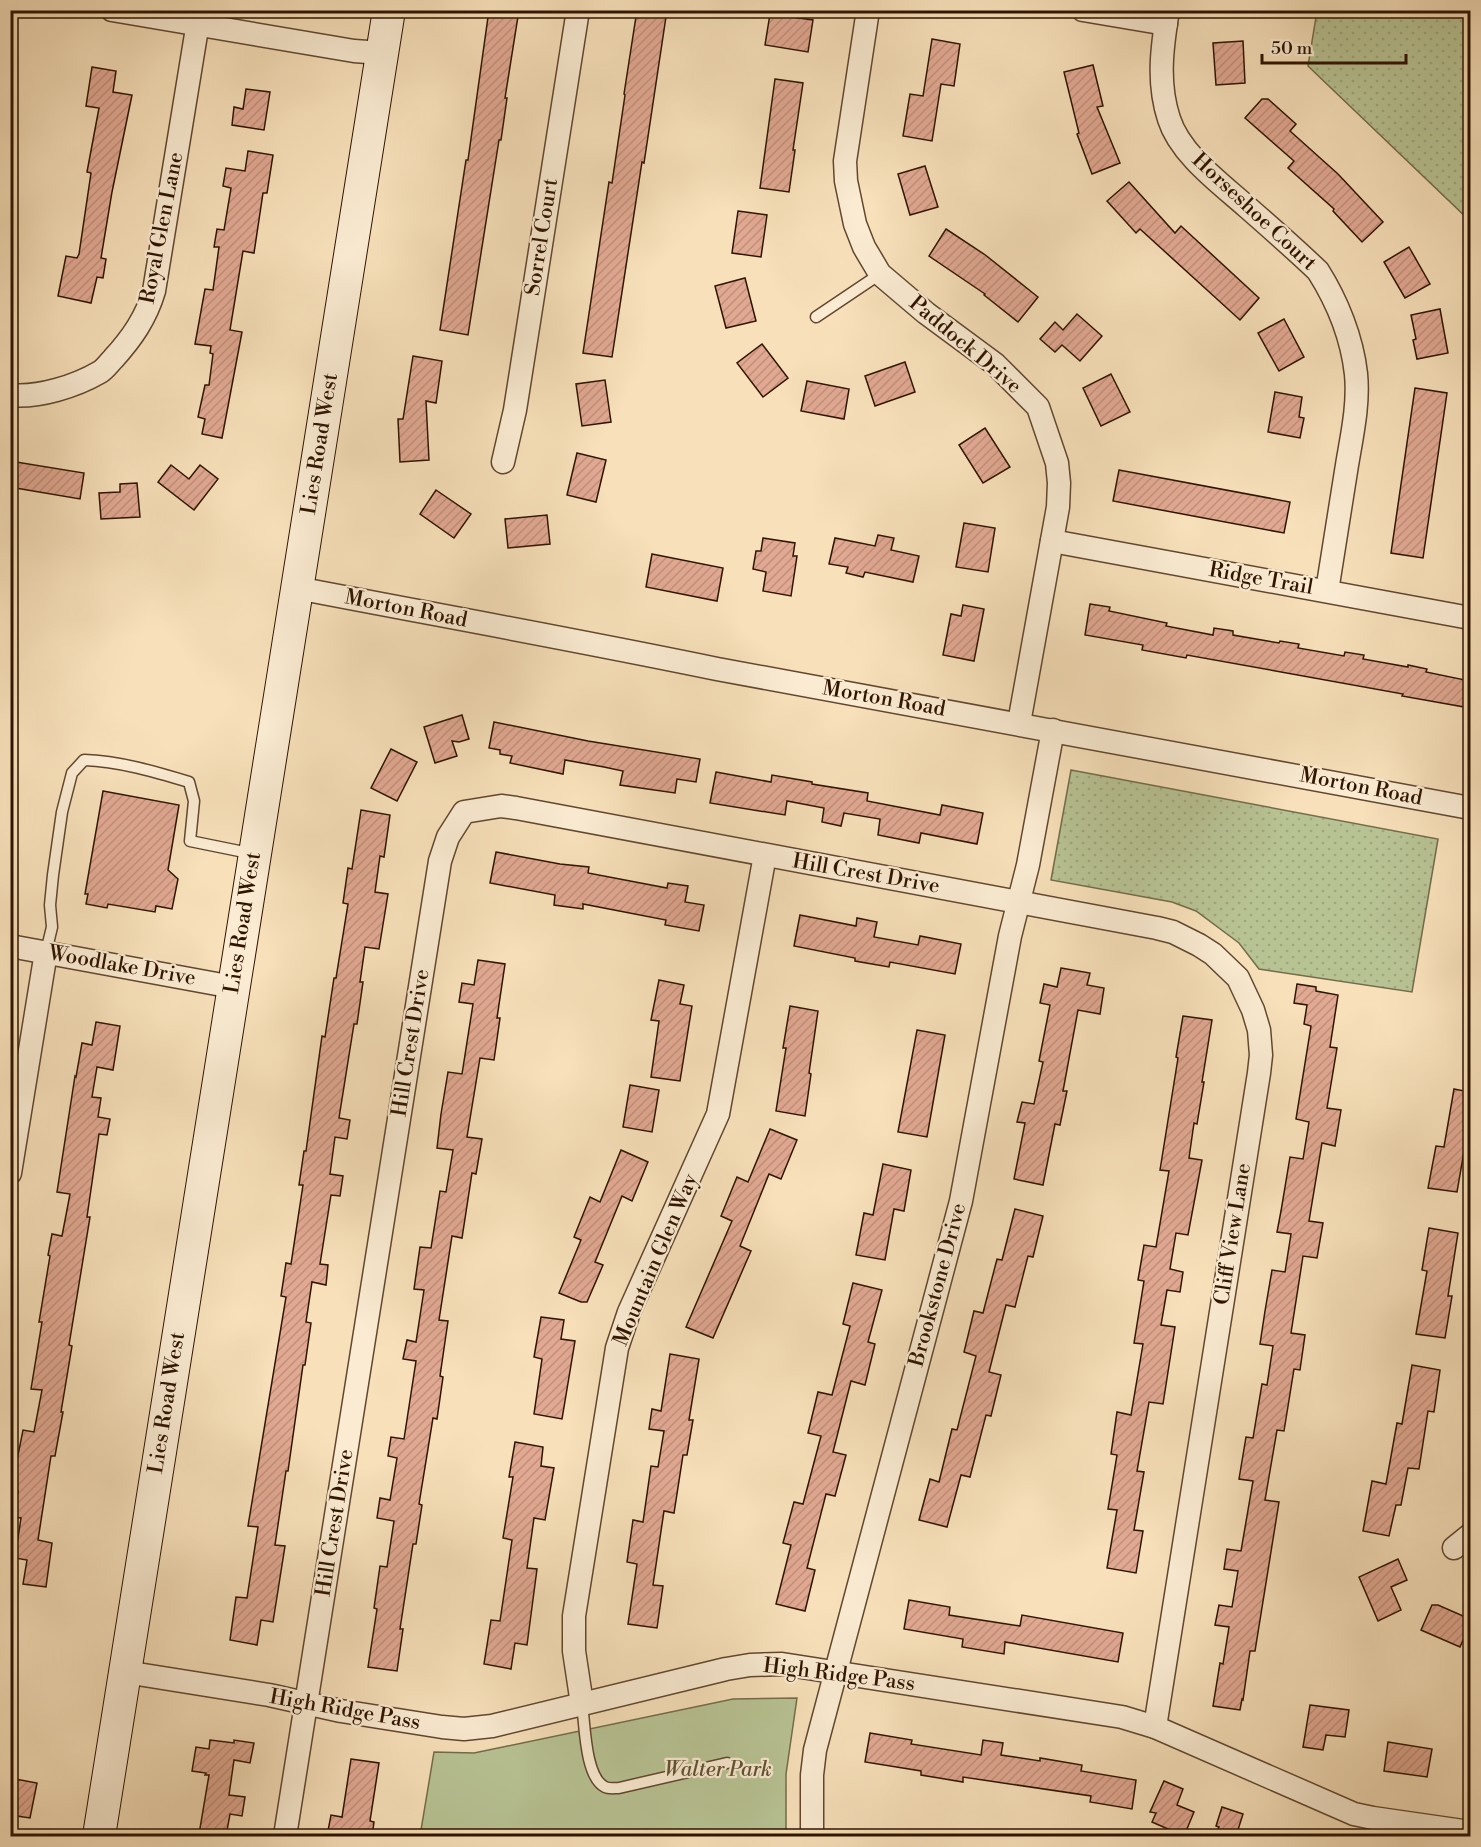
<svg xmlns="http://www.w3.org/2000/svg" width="1481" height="1847" viewBox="0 0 1481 1847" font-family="'Libre Bodoni',serif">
<defs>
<pattern id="grass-dots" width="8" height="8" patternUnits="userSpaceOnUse" patternTransform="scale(1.5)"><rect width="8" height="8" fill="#b8c394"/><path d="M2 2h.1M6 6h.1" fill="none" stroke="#9ea77e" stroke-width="1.8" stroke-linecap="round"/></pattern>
<pattern id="building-hatch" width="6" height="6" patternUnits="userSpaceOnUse" patternTransform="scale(1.5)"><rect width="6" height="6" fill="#e1a892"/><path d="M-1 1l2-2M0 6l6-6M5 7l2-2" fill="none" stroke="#c1907c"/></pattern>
</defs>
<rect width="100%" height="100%" fill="#f7e0ba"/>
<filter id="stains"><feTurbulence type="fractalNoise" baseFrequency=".00333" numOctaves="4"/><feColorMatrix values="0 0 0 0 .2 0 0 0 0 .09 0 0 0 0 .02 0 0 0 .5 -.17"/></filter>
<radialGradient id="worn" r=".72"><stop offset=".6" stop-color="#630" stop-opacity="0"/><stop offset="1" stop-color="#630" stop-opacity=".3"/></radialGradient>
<!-- grass -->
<g fill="url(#grass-dots)" stroke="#746c4a" stroke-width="1.5">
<polygon points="1317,11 1470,11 1470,221 1308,66"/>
<polygon points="1071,770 1438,839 1412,992 1259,969 1239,943 1196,911 1172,902 1051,880"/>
</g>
<!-- park -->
<polygon fill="#b8c394" stroke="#746c4a" stroke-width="1.5" points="797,1698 786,1774 786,1836 420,1836 434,1752 474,1753 733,1699"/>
<!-- building -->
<g fill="url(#building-hatch)" stroke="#2f1401" stroke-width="1.5">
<polygon points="489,10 519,10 505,98 507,98 501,140 499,140 468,335 440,330 466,160 468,160"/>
<polygon points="637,10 667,10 644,163 642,162 612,357 583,353 609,182 612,183 625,95 624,94"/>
<polygon points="770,14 813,20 808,52 765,45"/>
<polygon points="932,39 960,44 954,86 941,84 932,141 903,136 910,94 923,96"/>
<polygon points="1243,41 1245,83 1216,85 1213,43"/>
<polygon points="1093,65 1103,106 1097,107 1120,163 1092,174 1077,134 1079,133 1064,72"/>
<polygon points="92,67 116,71 113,92 132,95 112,192 101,258 106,259 103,278 97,277 91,303 58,296 66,256 77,258 79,254 91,173 87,172 99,108 86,106"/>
<polygon points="775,79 803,83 793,150 795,150 789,192 760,188"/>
<polygon points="246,89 270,92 264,130 232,125 234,107 243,109"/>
<polygon points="1262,99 1268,99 1296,124 1290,131 1338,174 1383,222 1362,242 1333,211 1334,209 1288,168 1294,161 1245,118"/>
<polygon points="248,151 273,155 267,193 263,193 254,253 243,251 230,330 242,332 222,438 202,434 205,419 198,417 205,385 209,385 213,354 210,353 211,346 195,344 205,289 213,290 219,247 214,247 217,229 224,230 231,188 223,186 226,168 245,171"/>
<polygon points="925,166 938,207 910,215 898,174"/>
<polygon points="1129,182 1175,233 1181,226 1259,298 1240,320 1140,229 1136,233 1107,201"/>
<polygon points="738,211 767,215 761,257 732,253"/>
<polygon points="946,229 984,254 1038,297 1018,322 984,295 985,294 929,256"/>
<polygon points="1409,247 1430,284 1405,298 1384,262"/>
<polygon points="745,278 756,321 726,328 715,286"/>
<polygon points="1440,309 1448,353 1417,359 1413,340 1416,339 1411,315"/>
<polygon points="1077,314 1102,336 1080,361 1062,345 1055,352 1040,339 1055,322 1063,330"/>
<polygon points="1284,319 1304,357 1279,371 1258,333"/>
<polygon points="762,344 788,378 763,397 737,363"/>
<polygon points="413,356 442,361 436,403 426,401 429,460 400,462 398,419 403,419"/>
<polygon points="905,362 915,392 875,406 865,376"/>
<polygon points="1111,374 1130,412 1101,426 1083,388"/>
<polygon points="605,380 611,422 582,426 576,384"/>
<polygon points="807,381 849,389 844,419 801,411"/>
<polygon points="1415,388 1447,393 1423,558 1391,553"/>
<polygon points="1275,392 1302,397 1299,417 1304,418 1300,438 1268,432"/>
<polygon points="985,428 1010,467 983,483 959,445"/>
<polygon points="577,453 606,460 596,502 567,495"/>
<polygon points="10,461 84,473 80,499 10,487"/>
<polygon points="171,465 189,479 200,465 218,479 194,510 158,482"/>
<polygon points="1119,470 1290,502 1284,533 1113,501"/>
<polygon points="137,483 140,517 101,519 99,493 120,492 120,484"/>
<polygon points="436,490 471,514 454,538 420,514"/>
<polygon points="547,515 550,544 508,548 505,519"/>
<polygon points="964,523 995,528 988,572 956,567"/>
<polygon points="878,535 894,538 891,550 919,556 913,582 865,572 863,577 846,573 848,567 829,564 835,538 875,546"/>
<polygon points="763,538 795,543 793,556 797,556 791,596 763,591 766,572 753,569 756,551 761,551"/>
<polygon points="652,554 723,568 717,601 646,587"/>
<polygon points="1090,604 1110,607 1109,611 1167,623 1166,626 1213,635 1214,628 1233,631 1233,635 1279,643 1280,641 1299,644 1298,648 1344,656 1345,652 1364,655 1363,659 1408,667 1408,665 1427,669 1426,672 1470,681 1470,708 1402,696 1403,694 1187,655 1186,658 1142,650 1143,645 1085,635"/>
<polygon points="963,605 984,609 974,661 943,655 951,614 961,616"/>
<polygon points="462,715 469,739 459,742 452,741 457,756 435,763 424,727"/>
<polygon points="494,722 588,741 700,759 696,782 677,779 675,793 620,785 623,771 604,767 565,760 563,774 510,763 512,756 500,754 500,750 489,748"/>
<polygon points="391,749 417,762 397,801 371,788"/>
<polygon points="716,772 771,782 772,775 812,782 812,784 868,793 867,801 940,815 942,805 983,813 977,844 921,833 919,843 878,835 880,819 844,813 841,826 822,822 824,808 787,801 785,815 710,803"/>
<polygon points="103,791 179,805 168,870 178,879 172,909 156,906 155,912 108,904 107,908 86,904 88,894 85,894"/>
<polygon points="361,810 390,815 384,857 380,856 375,892 388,894 379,949 365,947 360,982 363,982 357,1024 354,1024 339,1118 350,1120 347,1139 335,1137 330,1174 343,1176 340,1196 331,1195 320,1264 328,1265 326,1285 312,1282 306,1322 311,1323 305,1365 303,1365 288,1471 286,1471 275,1545 285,1546 273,1622 261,1620 257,1645 230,1640 236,1597 247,1598 258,1527 248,1526 286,1297 281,1296 286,1263 291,1264 303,1185 299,1185 304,1151 306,1151 322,1036 325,1037 334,978 336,978 348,904 343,903 348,868 352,869"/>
<polygon points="496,852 560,864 589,867 588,873 667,888 668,883 688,886 685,902 704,905 699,931 665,925 666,920 583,904 583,909 554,905 555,895 490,883"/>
<polygon points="800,915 856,926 857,918 877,922 874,937 918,945 920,936 961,944 955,974 890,962 889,967 855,961 855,958 794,946"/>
<polygon points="478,960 505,964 497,1018 500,1018 494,1060 480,1058 467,1137 482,1139 476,1174 472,1173 462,1238 452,1236 439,1320 448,1321 440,1376 443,1377 437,1419 433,1418 419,1504 422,1505 416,1544 413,1544 400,1629 403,1629 397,1671 368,1667 377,1609 374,1608 380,1566 387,1567 394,1521 377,1518 380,1498 390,1500 397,1458 388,1456 391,1437 404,1439 416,1361 403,1359 407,1340 416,1342 424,1290 414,1289 420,1247 431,1248 440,1191 446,1192 453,1150 437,1148 441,1114 448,1072 462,1074 473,1004 459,1002 462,983 474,985"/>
<polygon points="1061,968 1090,973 1087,985 1104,988 1100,1014 1078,1010 1063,1091 1067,1091 1060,1125 1055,1124 1043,1185 1014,1179 1025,1123 1017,1122 1022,1102 1034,1104 1043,1062 1039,1061 1050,1005 1040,1003 1044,984 1057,987"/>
<polygon points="659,980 684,985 680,1004 692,1006 680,1081 651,1077 659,1021 651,1020"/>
<polygon points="1297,984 1316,987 1316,991 1338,995 1330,1047 1337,1048 1327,1108 1341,1110 1335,1146 1322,1143 1309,1221 1323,1223 1317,1258 1303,1256 1291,1333 1305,1335 1300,1370 1294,1369 1284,1431 1277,1430 1265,1500 1279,1502 1255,1651 1250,1651 1243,1700 1242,1699 1240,1710 1213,1706 1220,1663 1223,1664 1229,1627 1215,1625 1219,1605 1232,1607 1238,1571 1224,1569 1227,1549 1241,1551 1253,1481 1239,1479 1246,1437 1253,1438 1262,1384 1267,1385 1273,1346 1260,1344 1265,1311 1272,1270 1285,1272 1291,1234 1277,1232 1281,1211 1290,1157 1303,1159 1309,1122 1296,1119 1311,1026 1304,1024 1307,1005 1294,1003"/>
<polygon points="790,1006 818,1011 809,1073 811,1074 805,1116 776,1111 786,1048 783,1048"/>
<polygon points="1183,1016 1212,1020 1202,1082 1204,1082 1197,1124 1194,1123 1189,1158 1202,1160 1188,1235 1176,1233 1170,1269 1183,1272 1180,1292 1167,1290 1161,1325 1175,1327 1163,1404 1149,1402 1137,1471 1144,1472 1134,1530 1143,1531 1136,1573 1107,1568 1117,1510 1108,1509 1117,1455 1111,1454 1117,1412 1131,1415 1143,1344 1134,1343 1144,1281 1138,1280 1144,1245 1156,1247 1169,1171 1160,1170 1178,1058 1176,1057"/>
<polygon points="96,1022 120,1026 113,1070 97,1067 92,1097 101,1098 98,1117 110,1119 107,1135 99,1134 87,1217 90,1217 69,1345 72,1346 61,1412 63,1412 55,1456 51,1456 38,1540 52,1543 46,1587 23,1584 27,1560 15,1558 21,1518 14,1517 18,1491 11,1490 23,1430 34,1432 42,1390 31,1389 42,1322 39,1322 50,1256 48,1255 52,1234 62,1236 70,1194 57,1192 75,1076 76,1077 82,1043 92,1045"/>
<polygon points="917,1030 945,1035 927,1137 898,1132"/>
<polygon points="630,1085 659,1090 652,1132 623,1127"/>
<polygon points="1454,1089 1470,1092 1470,1135 1467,1134 1457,1192 1428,1188 1436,1146 1444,1147"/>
<polygon points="770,1129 797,1140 781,1179 769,1174 740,1246 751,1251 713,1338 686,1327 732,1221 721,1216 737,1177 748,1182"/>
<polygon points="621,1150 648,1162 632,1201 622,1196 595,1262 603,1265 587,1302 581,1302 559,1293 581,1240 574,1237 590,1197 600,1202"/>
<polygon points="883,1164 911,1170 904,1211 894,1209 885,1260 856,1255 864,1213 873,1215"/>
<polygon points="1015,1209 1043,1216 1033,1257 1028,1256 1015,1307 1006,1305 989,1372 1001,1375 991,1416 986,1415 970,1477 961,1475 947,1527 919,1520 930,1479 939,1482 952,1429 957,1430 976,1356 964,1352 974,1311 983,1313 997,1259 1002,1260"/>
<polygon points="1429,1228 1458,1233 1448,1296 1452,1296 1445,1338 1416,1334 1427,1271 1422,1270"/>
<polygon points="853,1283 882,1290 868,1342 875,1344 865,1385 851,1381 833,1452 846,1455 835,1496 826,1494 807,1568 815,1570 805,1611 776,1604 791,1545 783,1543 794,1502 803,1504 821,1436 808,1433 818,1392 832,1395 850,1326 843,1324"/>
<polygon points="541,1317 564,1320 561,1339 575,1341 562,1419 534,1414 542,1359 534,1357"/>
<polygon points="670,1354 699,1359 689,1420 693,1420 687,1455 683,1455 674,1513 664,1511 653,1585 663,1586 657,1628 628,1624 637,1564 627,1562 633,1520 643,1522 651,1466 658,1467 664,1431 649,1429 652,1409 661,1411"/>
<polygon points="1412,1365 1440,1370 1434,1412 1428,1411 1419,1469 1408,1468 1401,1505 1396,1505 1389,1536 1363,1531 1372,1481 1386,1484 1397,1423 1402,1424"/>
<polygon points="515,1442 543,1447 541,1466 554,1468 545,1520 534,1518 527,1568 537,1569 527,1645 515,1643 511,1669 484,1664 491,1620 500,1621 512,1540 503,1538 513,1477 509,1477"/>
<polygon points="1398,1559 1407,1580 1391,1587 1401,1610 1378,1621 1359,1577"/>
<polygon points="909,1600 950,1607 949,1615 1020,1626 1022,1615 1123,1633 1118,1662 1005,1642 1004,1654 962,1647 963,1639 904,1629"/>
<polygon points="1432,1605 1438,1605 1470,1619 1470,1624 1460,1647 1421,1630"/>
<polygon points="1310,1705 1349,1710 1345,1737 1326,1735 1323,1750 1303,1747"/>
<polygon points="870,1733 912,1740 911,1744 981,1755 983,1740 1003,1743 1001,1755 1040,1761 1040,1758 1082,1765 1081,1771 1136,1780 1132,1809 1090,1802 1091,1796 963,1777 963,1782 921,1775 921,1771 865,1762"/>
<polygon points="210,1740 234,1743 234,1740 254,1743 250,1763 234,1760 229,1795 245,1797 242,1816 230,1814 226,1836 199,1834 209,1775 205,1775 206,1773 192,1771 196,1747 209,1749"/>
<polygon points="1388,1742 1432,1749 1427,1777 1384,1771"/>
<polygon points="351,1759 379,1763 370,1821 374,1822 372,1836 327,1836 331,1815 342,1817"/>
<polygon points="10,1778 37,1783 30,1818 10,1815"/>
<polygon points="1164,1781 1183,1789 1177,1805 1194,1812 1184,1836 1152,1822 1156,1813 1150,1812"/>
<polygon points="1222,1807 1243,1814 1236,1836 1215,1836 1219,1827 1216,1826"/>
</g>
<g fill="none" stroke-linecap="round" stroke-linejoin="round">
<defs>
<g id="lane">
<polyline points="816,317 880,274"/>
<path d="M46,952L52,927L50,905L53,875L62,812L72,773L84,760C119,761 156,772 189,782L194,801L190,841L254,854"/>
<path d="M582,1704C585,1725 585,1777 605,1787C609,1789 614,1788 619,1788L727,1763"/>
</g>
<g id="street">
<polyline points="112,10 354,51 382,53"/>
<polyline points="868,10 845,161 846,181 855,224 864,247 880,274 926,313 995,364 1038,407 1057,463 1059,483 1058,507 1019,723"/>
<polyline points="1083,10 1166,24"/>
<path d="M1168,10C1162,47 1157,83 1169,119C1180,154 1220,183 1247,207C1271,228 1295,249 1318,271C1337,301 1352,338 1356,374C1359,404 1352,435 1347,465C1340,507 1334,549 1327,591"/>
<path d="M10,395C39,398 76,386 100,372C105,369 109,363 113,359C132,338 146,318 154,291L200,10"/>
<polyline points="503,462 515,410 578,10"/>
<polyline points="1052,541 1470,618"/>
<path d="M297,588C437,615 577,640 717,669L1470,808"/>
<polyline points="10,946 233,987"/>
<polyline points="10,1173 46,952"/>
<polyline points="1454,1548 1470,1535"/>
<polyline points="125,1672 269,1695 341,1711 442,1727 464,1729 492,1726 726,1669 750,1665 782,1664 1122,1717 1155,1727 1354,1814 1373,1818 1470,1832"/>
<polyline points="582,1704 574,1651 574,1616 617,1348 629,1312 718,1114 765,855"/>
<polyline points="285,1836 440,861 448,837 464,812 501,806 516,808 1157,928 1173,932 1199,945 1213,954 1238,978 1253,1010 1259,1030 1261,1055 1259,1073 1155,1727"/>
<polyline points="812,1836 812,1775 815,1750 961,1201 1010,936 1028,865 1053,730"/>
</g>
<polyline id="secondary" points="99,1836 389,10"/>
</defs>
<!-- lane casing -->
<use href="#lane" stroke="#61472f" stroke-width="13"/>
<!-- street casing -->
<use href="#street" stroke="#61472f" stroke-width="25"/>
<!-- secondary casing -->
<use href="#secondary" stroke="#2f1401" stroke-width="34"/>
<!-- lane -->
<use href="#lane" stroke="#faebd2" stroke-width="10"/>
<!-- street -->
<use href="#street" stroke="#faebd2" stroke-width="22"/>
<!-- secondary -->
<use href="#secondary" stroke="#faebd2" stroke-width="32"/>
</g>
<g text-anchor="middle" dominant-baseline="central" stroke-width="4.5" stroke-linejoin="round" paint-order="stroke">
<!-- street labels -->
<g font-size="21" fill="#2f1401" stroke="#faebd2">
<text transform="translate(1254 212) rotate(43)">Horseshoe Court</text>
<text transform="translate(162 228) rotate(-79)">Royal Glen Lane</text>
<text transform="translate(542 237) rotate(-81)">Sorrel Court</text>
<text transform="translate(965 345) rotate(40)">Paddock Drive</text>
<text transform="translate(320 444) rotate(-81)">Lies Road West</text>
<text transform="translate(1261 579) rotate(10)">Ridge Trail</text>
<text transform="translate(406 609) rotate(11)">Morton Road</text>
<text transform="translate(884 699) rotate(10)">Morton Road</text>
<text transform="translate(1361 787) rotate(11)">Morton Road</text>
<text transform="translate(866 874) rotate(10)">Hill Crest Drive</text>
<text transform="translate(243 923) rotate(-81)">Lies Road West</text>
<text transform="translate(122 966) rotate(10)">Woodlake Drive</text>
<text transform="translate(411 1043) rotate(-81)">Hill Crest Drive</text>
<text transform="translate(1233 1234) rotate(-81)">Cliff View Lane</text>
<text transform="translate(656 1260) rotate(-67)">Mountain Glen Way</text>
<text transform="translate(938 1285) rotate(-75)">Brookstone Drive</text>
<text transform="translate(167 1403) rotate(-81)">Lies Road West</text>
<text transform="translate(335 1523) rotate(-81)">Hill Crest Drive</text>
<text transform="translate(839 1675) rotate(7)">High Ridge Pass</text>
<text transform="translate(345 1710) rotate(10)">High Ridge Pass</text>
</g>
<!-- park labels -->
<g font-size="21" font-style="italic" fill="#5f5134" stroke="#faebd2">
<text x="718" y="1770">Walter Park</text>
</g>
</g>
<!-- margin -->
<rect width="1481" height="1847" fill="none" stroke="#f7e0ba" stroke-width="36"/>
<rect x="12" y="12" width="1457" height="1823" fill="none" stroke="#2f1401" stroke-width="3"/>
<rect x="18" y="18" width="1445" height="1811" fill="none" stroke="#2f1401" stroke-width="1.5"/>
<!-- scale -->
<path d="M1262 54v9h144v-9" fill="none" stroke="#2f1401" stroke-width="3"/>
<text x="1271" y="54" font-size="18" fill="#2f1401" stroke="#faebd2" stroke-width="4.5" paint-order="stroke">50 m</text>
<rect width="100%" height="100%" filter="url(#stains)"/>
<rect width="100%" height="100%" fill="url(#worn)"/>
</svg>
